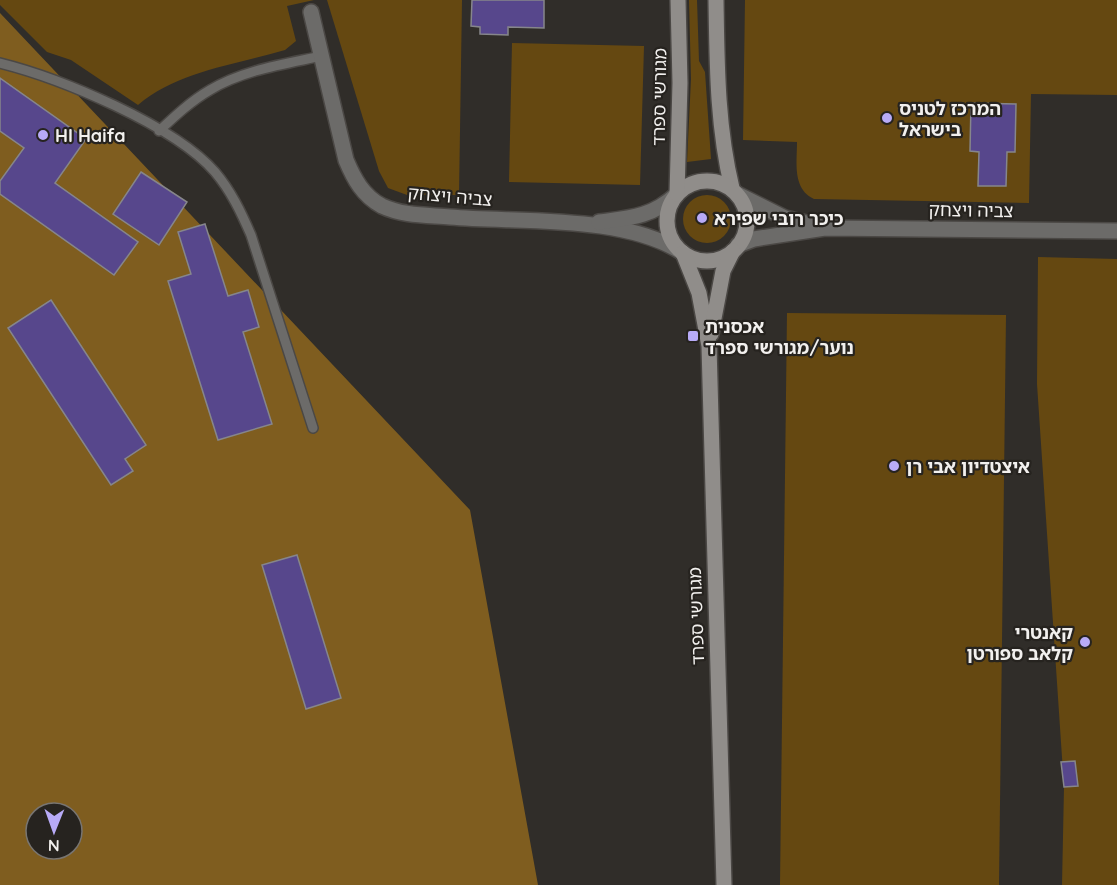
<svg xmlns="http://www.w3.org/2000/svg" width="1117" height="885" viewBox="0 0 1117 885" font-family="Quicksand,'Noto Sans Hebrew',sans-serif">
<rect width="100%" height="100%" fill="#302d29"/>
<!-- green -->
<g fill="#654811">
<path d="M0,0H314L287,6L296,41L285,50C235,65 178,71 138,105L71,60L47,52L0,5Z"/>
<polygon points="327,0 462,0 459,195 407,195 388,188 379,171"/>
<polygon points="689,0 697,0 699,61 705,72 711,159 687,162 691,79"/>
<path d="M745,0H1117V95L1031,94L1029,203L814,199C792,189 797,162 797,142L743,140Z"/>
<polygon points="512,43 644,46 640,185 509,182"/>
<circle cx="707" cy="219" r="24"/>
<polygon points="1038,257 1117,259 1117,885 1062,885 1064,787 1037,384"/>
<polygon points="787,313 1006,315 999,885 780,885"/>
</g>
<!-- forest -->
<path fill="#7f5d1f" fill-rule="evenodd" d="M0,13L470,510L538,885H0ZM36,813H72V849H36Z"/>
<!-- building -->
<g fill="#57478c" stroke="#86868b" stroke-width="1.5">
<polygon points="472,0 544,0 544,28 508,27 508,35 480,34 480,27 471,26"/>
<polygon points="0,78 86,139 55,183 138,242 114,275 0,194 0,181 24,148 0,131"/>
<polygon points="971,103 1016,104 1015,152 1007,152 1006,186 978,186 979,152 970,151"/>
<polygon points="141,172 187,202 159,245 113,214"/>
<polygon points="205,224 228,296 248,290 259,327 243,332 272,424 218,440 168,281 191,274 178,232"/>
<polygon points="51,300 146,445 125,459 133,471 111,485 8,328"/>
<polygon points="297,555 341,698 306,709 262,565"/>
<polygon points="1075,761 1078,786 1064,787 1061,762"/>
</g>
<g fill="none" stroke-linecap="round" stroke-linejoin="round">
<defs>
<g id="lane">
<path d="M0,63C60,78 174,125 215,172C231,191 241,212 251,235L313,428"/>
<path d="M159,131C175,116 191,101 210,90C243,70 285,64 322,56"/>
</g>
<g id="street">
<path d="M311,12L346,160C354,179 363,196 382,206C403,216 428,215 450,217C520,223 623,214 683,253"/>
<polyline points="737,194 785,218 819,226"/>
<path d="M599,222C630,218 652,217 677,194"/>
<polyline points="738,245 754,239 825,228 1117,231"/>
</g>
<g id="secondary">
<path d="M716,0C717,64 717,126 732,188"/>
<circle cx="707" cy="221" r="40"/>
<polyline points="677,194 680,83 678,0"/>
<polyline points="683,253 699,293 709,346 724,885"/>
<polyline points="711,334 723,271 733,251"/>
</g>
</defs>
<!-- lane casing -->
<use href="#lane" stroke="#4b4845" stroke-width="12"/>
<!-- street casing -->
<use href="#street" stroke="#4b4845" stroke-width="18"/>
<!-- secondary casing -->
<use href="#secondary" stroke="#4b4845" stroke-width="18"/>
<!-- lane -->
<use href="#lane" stroke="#6c6b69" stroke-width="9"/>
<!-- street -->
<use href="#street" stroke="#6c6b69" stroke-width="15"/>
<!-- secondary -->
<use href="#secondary" stroke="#908d8a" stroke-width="15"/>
</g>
<!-- markers -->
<g fill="#b8abf7" stroke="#26231f" stroke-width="2">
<circle cx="887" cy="118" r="6"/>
<circle cx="43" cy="135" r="6"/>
<circle cx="702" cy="218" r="6"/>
<rect x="687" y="330" width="12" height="12" rx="3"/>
<circle cx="894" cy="466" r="6"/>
<circle cx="1085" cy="642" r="6"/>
</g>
<g text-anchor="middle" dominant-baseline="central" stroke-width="4.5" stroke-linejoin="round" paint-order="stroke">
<!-- street labels -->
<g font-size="18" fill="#f2f0ee" stroke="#26231f">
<text transform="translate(659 97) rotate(-89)">מגורשי ספרד</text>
<text transform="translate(450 196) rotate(5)">צביה ויצחק</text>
<text transform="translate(971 210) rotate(1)">צביה ויצחק</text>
<text transform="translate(696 616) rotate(-92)">מגורשי ספרד</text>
</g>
<!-- poi labels -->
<g font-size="18" font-weight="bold" fill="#f2f0ee" stroke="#26231f" text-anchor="start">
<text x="899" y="108">המרכז לטניס<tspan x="899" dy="21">בישראל</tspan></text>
<text x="55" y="135">HI Haifa</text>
<text x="714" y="218">כיכר רובי שפירא</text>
<text x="705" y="326">אכסנית<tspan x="705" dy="21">נוער/מגורשי ספרד</tspan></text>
<text x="906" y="466">איצטדיון אבי רן</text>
<text x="1073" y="632" text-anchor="end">קאנטרי<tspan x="1073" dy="21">קלאב ספורטן</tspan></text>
</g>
</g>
<!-- north arrow -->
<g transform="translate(54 831) rotate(181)"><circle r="28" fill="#26231f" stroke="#787572" stroke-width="1.5"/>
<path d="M0-4.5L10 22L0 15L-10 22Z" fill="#b8abf7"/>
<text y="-9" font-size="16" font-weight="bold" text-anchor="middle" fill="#f2f0ee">N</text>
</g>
</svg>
